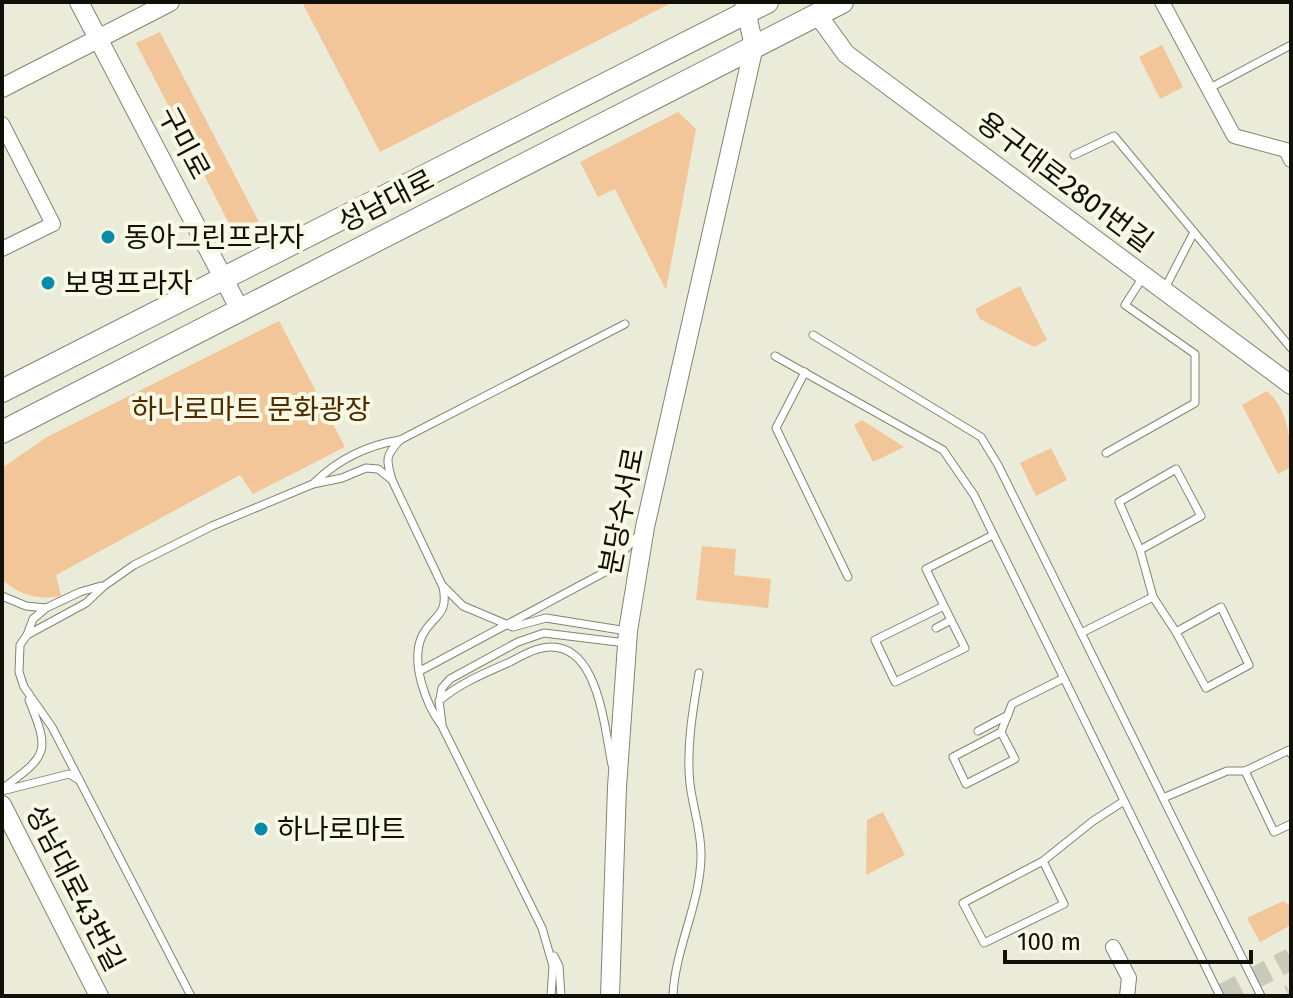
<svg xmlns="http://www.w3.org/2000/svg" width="1293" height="998" viewBox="0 0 1293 998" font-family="'Fira Sans','Noto Sans KR',sans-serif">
<rect width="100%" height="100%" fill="#eaebd8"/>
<!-- green -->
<g fill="#f2c699">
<polygon points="302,2 673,2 380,152"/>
<polygon points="160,32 259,222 233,231 136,43"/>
<polygon points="1162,45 1183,87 1160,99 1139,57"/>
<polygon points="678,112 696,129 666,290 615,189 598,197 580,162"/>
<polygon points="1020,286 1047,340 1034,347 980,319 975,309"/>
<path d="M279,321L345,447L253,494L240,475L56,575L61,596C38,600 23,596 5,582L2,583V468L47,437Z"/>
<path d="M1267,391C1288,409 1291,441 1291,467L1278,474L1242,405Z"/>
<polygon points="862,420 904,447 873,462 854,425"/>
<polygon points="1051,448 1067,480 1036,496 1020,463"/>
<polygon points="702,546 736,549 734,575 771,579 768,608 696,600"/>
<polygon points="883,812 905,855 866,875 867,820"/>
<polygon points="1283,901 1291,906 1291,925 1260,942 1247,918"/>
</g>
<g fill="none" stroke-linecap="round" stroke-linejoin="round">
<!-- trunk-tunnel -->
<g stroke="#c9cab9" stroke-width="22" stroke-dasharray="22 11" stroke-linecap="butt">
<polyline points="1220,996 1291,959"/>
<polyline points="1289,996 1291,995"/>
</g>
<defs>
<g id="service">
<polyline points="1210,88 1291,45"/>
<polyline points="1074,155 1114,136 1194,232 1165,288"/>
<polyline points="1194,232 1291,348"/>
<polyline points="813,335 981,437 998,465 1261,996"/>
<polyline points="775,356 943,450 974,495 1220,996"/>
<polyline points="805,372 776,428 848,577"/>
<polyline points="1106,453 1195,403 1195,354 1125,305 1143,277"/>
<path d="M392,480C386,459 385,456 400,440"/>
<path d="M315,482C339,459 368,445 400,440L625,324"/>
<polyline points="1140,550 1201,516 1176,469 1119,502 1140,550 1153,597"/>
<path d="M443,587C449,617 433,614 422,636C410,662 426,705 442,726L542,928L553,966L551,996"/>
<polyline points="2,596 26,606 46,608 80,592 101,586"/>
<polyline points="944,606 965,648 895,682 875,640 944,606 926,569 993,535"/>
<polyline points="936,628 951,620"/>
<polyline points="1081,633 1153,597 1176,632 1221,607 1249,665 1206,688 1176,632"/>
<polyline points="27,635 33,619 46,608"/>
<polyline points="420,671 605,572 639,534"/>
<polyline points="440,699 442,688 450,679 518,642 544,633 626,643"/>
<path d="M442,724L439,701C460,683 485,673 510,662C519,657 528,652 538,649C598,632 604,727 612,765"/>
<polyline points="978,731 1008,715"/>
<polyline points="1001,732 1015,759 966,784 953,757 1001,732 1012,704 1064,678"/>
<polyline points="1245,771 1274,832 1291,824"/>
<path d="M2,789C47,755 51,754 29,700"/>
<polyline points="2,791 69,774 79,780"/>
<polyline points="1163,798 1227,771 1245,771 1289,750 1291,754"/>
<polyline points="1043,861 1064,904 984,943 963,903 1043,861 1093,821 1124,801"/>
<polyline points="554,956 559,966 561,996"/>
<polyline points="191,996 52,727 24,687 19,672 20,645 27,635 86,603 104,586 134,565 212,526 313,484 342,478 366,468 378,469 392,480 442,585 463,606 513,627 546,618 627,631"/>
<path d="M673,996C675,948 700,905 701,857C702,832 693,809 690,784C686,748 693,709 699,673"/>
</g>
<g id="minor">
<polyline points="1162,2 1234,136 1286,150 1291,160"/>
<polyline points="2,124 53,224 2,249"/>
<polyline points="1113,947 1129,978 1127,996"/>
</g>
<g id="tertiary">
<polyline points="79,2 240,310"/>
<polyline points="817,14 846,54 1291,385"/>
<polyline points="2,88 170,2"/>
<polyline points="2,805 99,996"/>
<polyline points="610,996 617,787 628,631 645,527 754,46 744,2"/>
</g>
<g id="primary">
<polyline points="2,391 767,2"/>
<polyline points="2,432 842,2"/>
</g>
</defs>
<!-- service casing -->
<use href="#service" stroke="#838472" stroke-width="9"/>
<!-- minor casing -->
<use href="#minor" stroke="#838472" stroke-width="16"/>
<!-- tertiary casing -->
<use href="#tertiary" stroke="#838472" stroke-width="20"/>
<!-- primary casing -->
<use href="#primary" stroke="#838472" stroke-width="24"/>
<!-- service -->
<use href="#service" stroke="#fff" stroke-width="7"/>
<!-- minor -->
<use href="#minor" stroke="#fff" stroke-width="14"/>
<!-- tertiary -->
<use href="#tertiary" stroke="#fff" stroke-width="18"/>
<!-- primary -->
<use href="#primary" stroke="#fff" stroke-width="22"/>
</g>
<!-- markers -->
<g fill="#068bab" stroke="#f7f9e5" stroke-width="3">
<circle cx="108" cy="237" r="8"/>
<circle cx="48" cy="283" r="8"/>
<circle cx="261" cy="829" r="8"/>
</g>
<g text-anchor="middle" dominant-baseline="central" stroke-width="8" stroke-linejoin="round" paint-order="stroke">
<!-- street labels -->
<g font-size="28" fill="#101009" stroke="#f7f9e5">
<text transform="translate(184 143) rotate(62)">구미로</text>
<text transform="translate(1065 182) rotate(37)">용구대로2801번길</text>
<text transform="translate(386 201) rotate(-27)">성남대로</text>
<text transform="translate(622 511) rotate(-79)">분당수서로</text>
<text transform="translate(75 888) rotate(63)">성남대로43번길</text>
</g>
<!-- poi labels -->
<g font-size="28" fill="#101009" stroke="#f7f9e5" text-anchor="start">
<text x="124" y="237">동아그린프라자</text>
<text x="64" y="283">보명프라자</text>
<text x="277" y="829">하나로마트</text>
</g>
<!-- park labels -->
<g font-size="28" fill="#4e2c00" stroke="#f7f9e5">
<text x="251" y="409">하나로마트 문화광장</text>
</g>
</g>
<!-- border -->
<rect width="1293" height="998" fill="none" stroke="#101009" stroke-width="8"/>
<!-- scale -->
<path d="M1005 950v12h246v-12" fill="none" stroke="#101009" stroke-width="4"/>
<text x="1017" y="950" font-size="24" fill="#101009" stroke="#f7f9e5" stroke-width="6" paint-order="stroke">100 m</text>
</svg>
